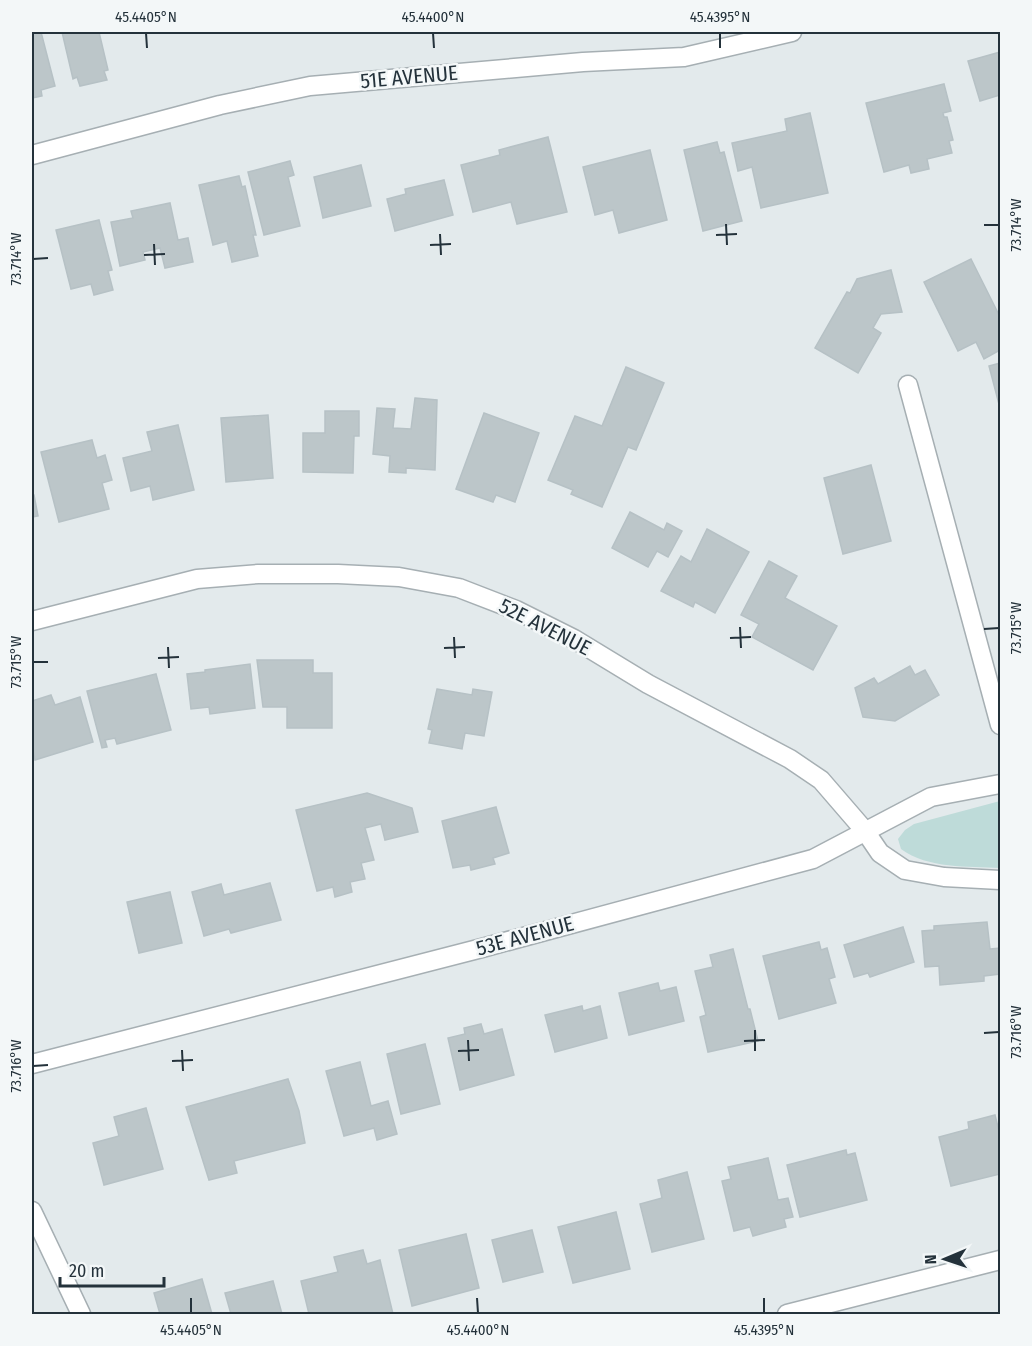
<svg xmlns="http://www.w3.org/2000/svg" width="1032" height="1346" viewBox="0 0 1032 1346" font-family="'Fira Sans Condensed',sans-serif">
<rect width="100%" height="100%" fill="#e3eaec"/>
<!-- green -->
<path fill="#bedbd9" d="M1000,801V868C968,866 928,869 901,849L898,839L905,830L914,824Z"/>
<!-- building -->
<g fill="#bcc6c9" stroke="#b6c1c5" stroke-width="1.5">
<polygon points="32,32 41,32 55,86 41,90 42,96 32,98"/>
<polygon points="62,32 99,32 108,70 104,71 107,80 80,86 77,77 73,79"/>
<polygon points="1000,52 1000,95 980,101 968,61"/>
<polygon points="944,84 951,111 943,113 944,117 947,117 953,140 949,141 952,153 927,159 929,169 911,173 909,165 884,172 866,103"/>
<polygon points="810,113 828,193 761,208 752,167 738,171 732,143 787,131 785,119"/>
<polygon points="548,137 567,212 517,224 511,202 473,212 461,165 500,155 499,150"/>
<polygon points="717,142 720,153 724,152 742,221 703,231 684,150"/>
<polygon points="650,150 667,220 619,233 613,210 595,215 583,167"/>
<polygon points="290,161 294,175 288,177 300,226 264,235 248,172"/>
<polygon points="361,165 371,206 323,218 314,177"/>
<polygon points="239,176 242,187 245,186 256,235 253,235 258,256 232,262 227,241 213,245 199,185"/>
<polygon points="444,180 453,215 395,231 387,199 406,194 405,189"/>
<polygon points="170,203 178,240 188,238 193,262 165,268 160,248 143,252 145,260 120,266 111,222 133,218 131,211"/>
<polygon points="99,220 112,270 108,271 113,290 94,295 91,284 71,289 56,230"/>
<polygon points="971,259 1000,317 1000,350 984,359 976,342 958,351 924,282"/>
<polygon points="891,270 902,312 881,314 873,328 881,333 858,373 815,348 847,292 850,293 857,279"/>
<polygon points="1000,363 1000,408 989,366"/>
<polygon points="626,367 664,383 636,450 628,447 602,507 571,494 573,490 548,480 575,416 602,426"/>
<polygon points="415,398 437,400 435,470 406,468 406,473 389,472 390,456 373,454 377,408 395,409 393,428 411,429"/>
<polygon points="325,411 359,411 359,436 354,436 353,473 303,472 303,433 325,433"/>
<polygon points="484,413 539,433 515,502 496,495 493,502 456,489"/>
<polygon points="268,415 273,478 226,482 221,418"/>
<polygon points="178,425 194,490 153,500 150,486 131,491 123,458 152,451 147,432"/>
<polygon points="92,440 97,458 105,455 112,480 102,483 109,509 59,522 41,452"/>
<polygon points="871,465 891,541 843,554 824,478"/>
<polygon points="32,495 34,495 38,516 32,517"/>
<polygon points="630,512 664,530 667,523 682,531 668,557 657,551 648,567 612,548"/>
<polygon points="707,529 749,552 715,613 695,602 693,607 661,591 681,556 691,562"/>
<polygon points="769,561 797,576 785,598 837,626 813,670 752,637 759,624 741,615"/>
<polygon points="257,660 313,660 313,673 332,673 332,728 287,728 287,707 263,707"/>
<polygon points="250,664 255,708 210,714 209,707 191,709 187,674 205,672 205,670"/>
<polygon points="910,666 915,675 925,670 939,695 895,721 863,717 855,688 874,678 878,684"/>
<polygon points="156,674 171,730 117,744 115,738 105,740 107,747 102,748 87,691"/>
<polygon points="437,689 472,695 473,689 492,692 484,736 465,733 462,749 429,743 432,730 428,729"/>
<polygon points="51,695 55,705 80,697 93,742 35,760 32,747 32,701"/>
<polygon points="367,793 412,808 418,832 385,840 381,824 365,828 374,860 361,863 365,879 350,882 352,892 335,897 333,887 317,891 296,810"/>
<polygon points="496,807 509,853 493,858 495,864 471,870 470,865 453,868 442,821"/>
<polygon points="270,883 281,920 231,933 229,929 204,936 192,892 221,884 224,895"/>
<polygon points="170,892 182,943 139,953 127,902"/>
<polygon points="987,922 990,949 1000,948 1000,974 984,976 984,981 940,985 939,966 925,967 922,931 934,930 934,926"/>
<polygon points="903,927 914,962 870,977 868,973 854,977 844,945"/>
<polygon points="819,942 821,950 827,948 835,977 829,979 836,1003 779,1019 763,956"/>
<polygon points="733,949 748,1009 750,1009 758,1041 708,1052 700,1017 706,1015 695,971 713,967 710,955"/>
<polygon points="658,983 660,991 676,987 684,1021 629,1035 619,993"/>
<polygon points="582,1006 583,1011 600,1006 607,1038 555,1052 545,1015"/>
<polygon points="481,1024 484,1034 502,1029 514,1075 460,1090 448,1038 465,1034 464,1028"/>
<polygon points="425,1044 440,1104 401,1114 387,1054"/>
<polygon points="360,1062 371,1106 388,1101 397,1134 377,1140 374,1128 344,1136 326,1071"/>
<polygon points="288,1079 299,1111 305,1143 234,1161 237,1173 209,1180 186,1107"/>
<polygon points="146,1108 163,1169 104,1185 93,1143 119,1136 114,1117"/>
<polygon points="995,1115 1000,1135 1000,1174 951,1186 939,1137 969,1129 968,1122"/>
<polygon points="846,1150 847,1155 855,1153 867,1200 800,1217 787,1165"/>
<polygon points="768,1158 778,1200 788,1198 793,1217 784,1219 786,1227 753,1236 750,1227 734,1231 722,1181 731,1179 728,1167"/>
<polygon points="687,1172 704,1239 652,1252 640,1204 662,1198 658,1180"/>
<polygon points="616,1212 630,1269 573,1283 558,1227"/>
<polygon points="532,1230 543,1272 503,1282 492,1240"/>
<polygon points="466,1234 479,1288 412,1306 399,1250"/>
<polygon points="363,1250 367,1264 380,1260 393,1314 309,1314 301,1281 338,1272 334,1257"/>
<polygon points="202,1279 212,1314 160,1314 154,1293"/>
<polygon points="273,1281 282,1314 231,1314 225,1293"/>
</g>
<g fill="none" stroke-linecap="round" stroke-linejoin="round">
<defs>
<g id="street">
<polyline points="32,155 220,105 310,86 583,62 684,57 792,32"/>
<polyline points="908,385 1000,725"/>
<polyline points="32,621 197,579 258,574 338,574 399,577 459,588 516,610 574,639 648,684 790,759 821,780 865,831 880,853 905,870 944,877 1000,880"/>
<polyline points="32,1064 482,948 813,859 931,797 1000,784"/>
<polyline points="32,1211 81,1314"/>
<polyline points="787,1314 1000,1260"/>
</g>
</defs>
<!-- street casing -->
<use href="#street" stroke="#a6afb3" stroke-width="21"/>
<!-- street -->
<use href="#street" stroke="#fff" stroke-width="18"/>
</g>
<!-- ticks -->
<path fill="none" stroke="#24323b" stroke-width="2" d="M146,33L147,48M433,33L434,48M720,33V48M726,224L727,245M984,225H999M440,234L441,255M716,235L737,234M154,244L155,265M430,245L451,244M144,255L165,254M33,259L48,258M740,627L741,648M984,629L999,628M454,637L455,658M730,638L751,637M168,647L169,668M444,648L465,647M158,658L179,657M33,662H48M755,1030V1051M984,1033L999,1032M468,1040L469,1061M744,1041L765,1040M182,1050L183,1071M458,1051L479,1050M172,1061L193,1060M33,1066L48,1065M191,1298V1313M477,1298L478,1313M764,1298V1313"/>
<g text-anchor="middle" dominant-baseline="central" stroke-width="5" stroke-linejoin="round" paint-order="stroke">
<!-- street labels -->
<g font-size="21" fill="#24323b" stroke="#f3f7f8">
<text transform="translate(409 77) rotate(-5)">51E AVENUE</text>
<text transform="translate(545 627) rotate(27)">52E AVENUE</text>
<text transform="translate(525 936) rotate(-15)">53E AVENUE</text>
</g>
</g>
<!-- border -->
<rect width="1032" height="1346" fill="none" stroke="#f3f7f8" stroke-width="66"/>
<!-- north arrow -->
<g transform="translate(945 1259) rotate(268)" stroke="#f3f7f8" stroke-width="4.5" paint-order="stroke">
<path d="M0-4.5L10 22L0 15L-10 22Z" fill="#24323b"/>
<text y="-9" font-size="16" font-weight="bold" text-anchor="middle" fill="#24323b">N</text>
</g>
<!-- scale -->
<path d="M60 1277v9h104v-9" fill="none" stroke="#24323b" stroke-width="3"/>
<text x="69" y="1277" font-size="18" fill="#24323b" stroke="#f3f7f8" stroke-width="4.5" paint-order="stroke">20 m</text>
<rect x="33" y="33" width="966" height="1280" fill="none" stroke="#24323b" stroke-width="2"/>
<g font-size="15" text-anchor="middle" fill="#24323b">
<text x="146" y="22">45.4405°N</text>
<text x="433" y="22">45.4400°N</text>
<text x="720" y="22">45.4395°N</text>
<text transform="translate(1016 225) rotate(-90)" y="5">73.714°W</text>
<text transform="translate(16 259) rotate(-90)" y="5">73.714°W</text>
<text transform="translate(1016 628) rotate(-90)" y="5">73.715°W</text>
<text transform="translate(16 662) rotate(-90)" y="5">73.715°W</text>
<text transform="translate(1016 1032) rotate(-90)" y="5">73.716°W</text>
<text transform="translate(16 1066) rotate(-90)" y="5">73.716°W</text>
<text x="191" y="1335">45.4405°N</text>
<text x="478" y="1335">45.4400°N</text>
<text x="764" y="1335">45.4395°N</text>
</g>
</svg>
